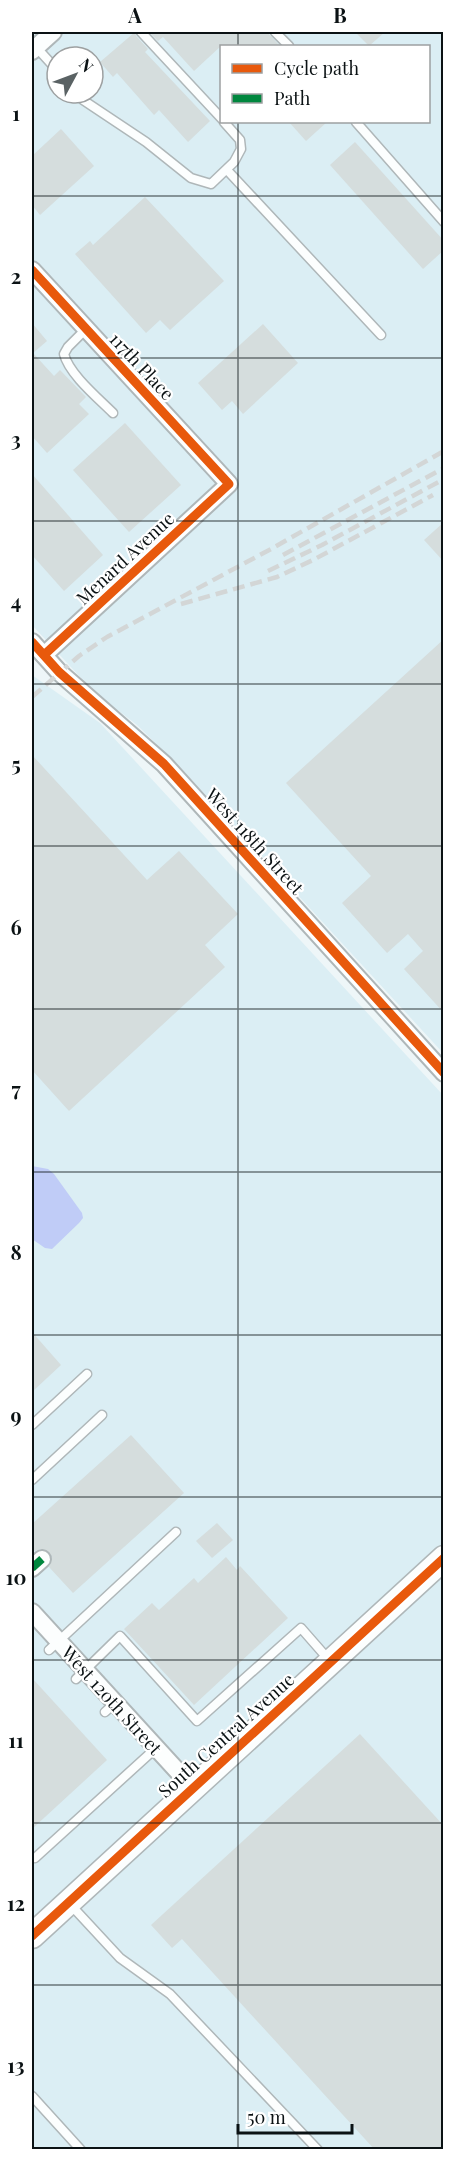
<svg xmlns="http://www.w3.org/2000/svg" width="475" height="2181" viewBox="0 0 475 2181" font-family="'Playfair Display',serif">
<rect width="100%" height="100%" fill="#eef6f8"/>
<!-- built -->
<g fill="#dbeef4" fill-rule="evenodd">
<path d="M32,32H443V1053L179,766L137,725L93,691L32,625ZM222,46H428V122H222ZM57,57H93V93H57Z"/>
<polygon points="32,675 100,723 443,1095 443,2149 32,2149"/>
</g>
<!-- water -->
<polygon fill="#c0ccf7" points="32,1166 48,1169 54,1174 82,1213 83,1218 79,1223 52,1249 45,1248 32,1239"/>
<!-- building -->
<g fill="#d5dddd">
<polygon points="135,32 136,36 148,49 145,52 210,121 188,142 159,110 154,115 117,73 113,77 100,62"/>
<polygon points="149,32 267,32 280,46 221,46 194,71 163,37 158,41"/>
<polygon points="355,32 385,32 369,46"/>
<polygon points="289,122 327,122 306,141"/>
<polygon points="61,129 94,166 40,215 32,205 32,156"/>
<polygon points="355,142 444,241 444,250 423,269 330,165"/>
<polygon points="145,197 224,281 170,330 160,320 146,333 75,254 90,241 93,245"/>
<polygon points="32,323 47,341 33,353 54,376 60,370 86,397 79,404 89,414 47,453 32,436"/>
<polygon points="263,324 298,363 243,414 232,401 222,410 198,383"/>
<polygon points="125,423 181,485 129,532 73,470"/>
<polygon points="32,474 103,555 64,591 32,555"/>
<polygon points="444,522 444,562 424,540"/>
<polygon points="444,639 444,1013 404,969 423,951 408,934 387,953 342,903 371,876 286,783"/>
<polygon points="32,755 147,880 179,851 238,914 205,945 225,967 69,1111 32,1070"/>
<polygon points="32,1332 61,1365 32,1392"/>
<polygon points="131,1435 184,1493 73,1593 49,1567 52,1557 49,1552 40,1549 35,1551 32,1547 32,1524"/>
<polygon points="217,1523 233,1540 212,1558 196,1541"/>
<polygon points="226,1557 237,1570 240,1566 288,1618 194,1705 124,1629 152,1603 159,1610 194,1578 198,1583"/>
<polygon points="32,1678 107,1760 32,1829"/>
<polygon points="360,1734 444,1826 444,2150 375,2150 182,1939 172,1948 151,1925"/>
</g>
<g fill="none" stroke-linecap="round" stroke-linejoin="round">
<defs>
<g id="lane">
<polyline points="141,32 222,119"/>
<polyline points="275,32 289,46"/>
<polyline points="36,47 57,70"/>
<polyline points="77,93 83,100 146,142 191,178 211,184 234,162 241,149 240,140 224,122"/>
<polyline points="356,122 444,222"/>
<polyline points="227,170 381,335"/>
<path d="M86,329L68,347L64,354C69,374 98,398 113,413"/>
<polyline points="32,1425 87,1374"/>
<polyline points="32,1480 102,1415"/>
<polyline points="49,1650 176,1532"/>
<polyline points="76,1679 120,1636 197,1721 301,1628 329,1660"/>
<polyline points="105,1712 115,1703"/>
<polyline points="35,1858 156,1748"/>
<polyline points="69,1903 120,1958 170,1994 318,2150"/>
<polyline points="32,2096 81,2150"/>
</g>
<g id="street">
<polyline points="32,51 53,32"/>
<polyline points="32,270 229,484 44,655"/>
<polyline points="32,642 59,672 164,764 444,1073"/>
<polyline points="32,1568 42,1559"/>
<polyline points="32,1612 193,1788"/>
</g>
<polyline id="secondary" points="32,1936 444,1558"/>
</defs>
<!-- lane casing -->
<use href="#lane" stroke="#afb7b9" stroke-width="11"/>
<!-- street casing -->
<use href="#street" stroke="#afb7b9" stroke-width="20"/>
<!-- secondary casing -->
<use href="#secondary" stroke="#afb7b9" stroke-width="27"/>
<!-- lane -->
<use href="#lane" stroke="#fcfefe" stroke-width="8"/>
<!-- street -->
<use href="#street" stroke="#fcfefe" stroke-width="16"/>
<!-- secondary -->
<use href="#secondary" stroke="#fcfefe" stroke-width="24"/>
<!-- rail -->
<g stroke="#d3d6d6" stroke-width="4.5" stroke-dasharray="12 6" stroke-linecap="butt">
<polyline points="283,555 444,468"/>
<polyline points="268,571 322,545 444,479"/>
<polyline points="181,604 277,577 313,560 433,495"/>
<polyline points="32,697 79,656 107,637 271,549 444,451"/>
</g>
<!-- quiet -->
<polyline stroke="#00873e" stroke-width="8" stroke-dasharray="15 8" stroke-linecap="butt" points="32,1568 42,1559"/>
<defs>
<g id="cycleway">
<polyline points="32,270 229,484 44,655"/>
<polyline points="32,642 59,672 164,764 444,1073"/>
<polyline points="32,1936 444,1558"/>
</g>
</defs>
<!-- cycleway casing -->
<use href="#cycleway" stroke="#fff" stroke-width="13"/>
<!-- cycleway -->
<use href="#cycleway" stroke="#e8590c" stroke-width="9"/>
</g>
<!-- grid -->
<path fill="none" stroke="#0b1214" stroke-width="1.5" stroke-opacity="0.55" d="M238,32V46M238,122V2150M32,196H444M32,358H444M32,521H444M32,684H444M32,846H444M32,1009H444M32,1172H444M32,1335H444M32,1497H444M32,1660H444M32,1823H444M32,1985H444"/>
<g text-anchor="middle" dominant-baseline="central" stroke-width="4.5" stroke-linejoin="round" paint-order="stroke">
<!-- street labels -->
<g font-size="18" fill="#0b1214" stroke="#fff">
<text transform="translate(142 366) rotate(47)">117th Place</text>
<text transform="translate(125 558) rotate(-43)">Menard Avenue</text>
<text transform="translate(255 841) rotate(48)">West 118th Street</text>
<text transform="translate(112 1700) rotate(48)">West 120th Street</text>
<text transform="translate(226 1735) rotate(-42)">South Central Avenue</text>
</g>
</g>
<!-- border -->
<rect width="475" height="2181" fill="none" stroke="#ffffff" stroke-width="66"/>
<!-- legend -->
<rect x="220" y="45" width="210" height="78" fill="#ffffff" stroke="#9da0a1" stroke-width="1.5"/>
<rect x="232" y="64" width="30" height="9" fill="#e8590c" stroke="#9da0a1" stroke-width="1.5"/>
<text x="274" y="75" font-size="18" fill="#0b1214">Cycle path</text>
<rect x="232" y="94" width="30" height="9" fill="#00873e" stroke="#9da0a1" stroke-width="1.5"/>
<text x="274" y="105" font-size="18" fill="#0b1214">Path</text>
<!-- north arrow -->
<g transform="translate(75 75) rotate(49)"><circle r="28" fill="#ffffff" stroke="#9da0a1" stroke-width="1.5"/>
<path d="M0-4.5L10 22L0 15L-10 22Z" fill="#5a6264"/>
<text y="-9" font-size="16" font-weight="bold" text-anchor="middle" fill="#0b1214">N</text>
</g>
<!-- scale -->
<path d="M238 2124v9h114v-9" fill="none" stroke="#0b1214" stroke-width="3"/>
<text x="247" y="2124" font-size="18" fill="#0b1214" stroke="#ffffff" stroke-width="4.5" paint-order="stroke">50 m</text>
<rect x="33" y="33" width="409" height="2115" fill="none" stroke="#0b1214" stroke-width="2"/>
<g font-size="20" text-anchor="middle" font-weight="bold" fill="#0b1214">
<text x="135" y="23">A</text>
<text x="340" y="23">B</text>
<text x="16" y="121">1</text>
<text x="16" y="284">2</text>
<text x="16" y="447">3</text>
<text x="16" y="609">4</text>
<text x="16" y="772">5</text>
<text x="16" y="935">6</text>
<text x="16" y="1097">7</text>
<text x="16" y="1260">8</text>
<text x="16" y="1423">9</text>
<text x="16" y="1585">10</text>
<text x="16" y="1748">11</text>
<text x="16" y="1911">12</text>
<text x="16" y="2073">13</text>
</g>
</svg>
